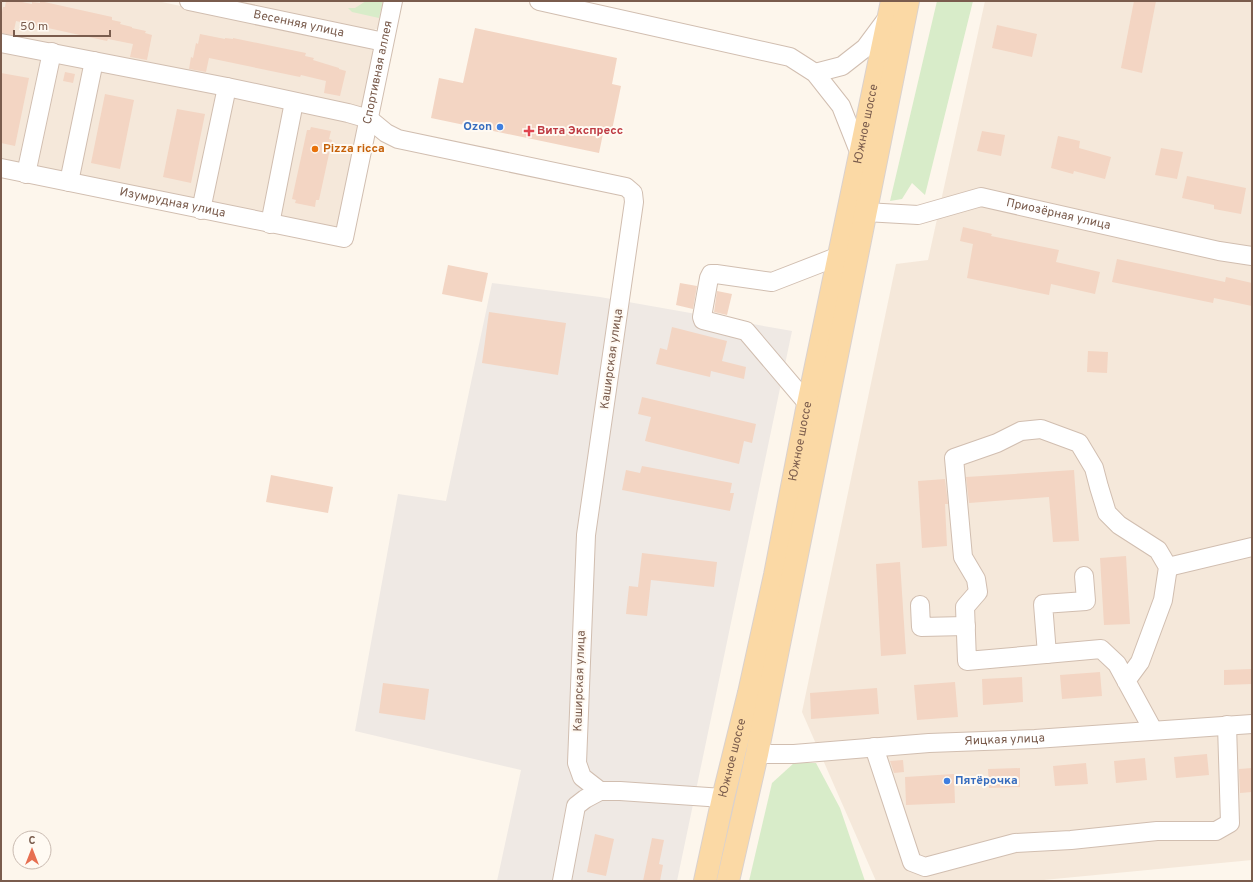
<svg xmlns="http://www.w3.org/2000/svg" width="1253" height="882" viewBox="0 0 1253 882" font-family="Overpass,sans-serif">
<rect width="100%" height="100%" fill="#fdf6ec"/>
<!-- residential -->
<g fill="#f5e8da">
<polygon points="1,1 157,1 363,44 373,51 375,57 343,219 336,226 330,228 1,160"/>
<polygon points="230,1 388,1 379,28 371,31"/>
<polygon points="985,1 1252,1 1252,860 1033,881 876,881 802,712 896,264 928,260"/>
</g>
<!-- industrial -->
<polygon fill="#efe9e4" points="492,283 600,297 792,331 677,881 497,881 521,770 355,731 398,494 446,501"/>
<!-- green -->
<g fill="#d8ecc9">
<polygon points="366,1 383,1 379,18 352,12 348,8 355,8"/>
<polygon points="937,1 973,1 925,195 912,183 902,199 890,201"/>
<polygon points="794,763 816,763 840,808 865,881 749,881 772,783"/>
</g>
<!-- building -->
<g fill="#f3d5c3">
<polygon points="6,1 17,1 32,4 32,2 40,3 40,1 112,17 112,20 121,22 120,24 132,27 132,28 146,31 145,33 152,35 147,60 130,57 133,44 108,39 107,41 16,21 13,35 1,33 1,17 3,7 5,7"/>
<polygon points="1134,1 1156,1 1142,73 1121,68"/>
<polygon points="997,25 1037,34 1032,57 992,48"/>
<polygon points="475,28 617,58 612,84 621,86 612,130 604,129 599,153 431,118 439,78 463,83"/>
<polygon points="200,34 225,39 225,38 233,39 233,38 306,53 305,56 314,58 313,60 339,68 339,69 346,71 340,96 324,93 326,81 301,75 300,77 209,58 206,72 189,69 191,57 193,58 196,43 198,44"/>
<polygon points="65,72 75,74 73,83 63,81"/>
<polygon points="1,73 29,78 15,146 1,143"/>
<polygon points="105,94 134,100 120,169 91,163"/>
<polygon points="177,109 205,114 191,183 163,177"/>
<polygon points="311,127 331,131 329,139 332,140 319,200 316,200 315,207 295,203 296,200 292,199 307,130 310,130"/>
<polygon points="982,131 1005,135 1001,156 977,151"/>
<polygon points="1058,136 1080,141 1079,148 1111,157 1105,179 1074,171 1073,174 1051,168"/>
<polygon points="1161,148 1183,152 1177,179 1155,175"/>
<polygon points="1187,176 1246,188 1241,214 1214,209 1214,205 1182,198"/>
<polygon points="963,227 992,234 991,236 1059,250 1056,262 1100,272 1095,294 1051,284 1049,295 967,278 973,244 960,241"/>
<polygon points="1117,259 1225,282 1226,277 1252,283 1252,306 1214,298 1213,303 1112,282"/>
<polygon points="448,265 488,273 482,302 442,294"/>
<polygon points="680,283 697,286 693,309 676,305"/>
<polygon points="717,291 732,294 727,315 714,312"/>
<polygon points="489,312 566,323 558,375 482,363"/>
<polygon points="672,327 727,341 722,361 746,367 744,379 711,371 710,377 656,364 660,348 667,350"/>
<polygon points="1088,351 1108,352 1107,373 1087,372"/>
<polygon points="642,397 756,424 752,443 744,441 739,464 645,441 651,417 638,414"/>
<polygon points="642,466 732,483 730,493 734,493 730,511 622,490 626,470 640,473"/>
<polygon points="1074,470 1079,541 1053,542 1049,497 969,503 966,477"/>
<polygon points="271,475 333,487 328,513 266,502"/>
<polygon points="945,479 948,504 945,504 947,546 922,548 918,481"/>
<polygon points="642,553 717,562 714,587 651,580 647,616 626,614 629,586 638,587"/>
<polygon points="1126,556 1130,624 1104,625 1100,558"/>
<polygon points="900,562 906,654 881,656 876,564"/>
<polygon points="1252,669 1252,684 1224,685 1224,670"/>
<polygon points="1100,672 1102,696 1062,699 1060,675"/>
<polygon points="1022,677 1023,702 983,705 982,679"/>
<polygon points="955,682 958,717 917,720 914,685"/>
<polygon points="383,683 429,689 425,720 379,713"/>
<polygon points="877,688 879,714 811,719 810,693"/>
<polygon points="1207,754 1209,775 1176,778 1174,757"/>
<polygon points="1145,758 1147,780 1116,783 1114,761"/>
<polygon points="903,760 904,772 894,773 890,761"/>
<polygon points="1086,763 1088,784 1055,786 1053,766"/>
<polygon points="1020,768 1020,787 989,788 988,769"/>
<polygon points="1252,768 1252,792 1240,793 1239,769"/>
<polygon points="954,774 955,803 906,805 905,777"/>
<polygon points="595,834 614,839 606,876 587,872"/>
<polygon points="652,838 664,840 659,864 663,865 660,881 643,881"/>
</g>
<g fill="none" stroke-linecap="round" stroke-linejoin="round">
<defs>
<g id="minor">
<path id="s1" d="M189,1L384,42"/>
<polyline points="539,1 790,57 815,73 841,106 860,154"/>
<polyline points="1,43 227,87 348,113 369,119 386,133 398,139 626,187 633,193 634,202 586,535 577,763 582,777 600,791"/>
<polyline points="815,73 842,66 865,48 888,17"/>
<path id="s2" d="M1,168L344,238L393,1"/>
<polyline points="26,174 52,52"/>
<polyline points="69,182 94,61"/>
<polyline points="201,210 227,87"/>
<path id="s3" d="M865,212L918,215L981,197L1219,251L1252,256"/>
<polyline points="270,224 294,102"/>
<polyline points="808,404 746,331 703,320 702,317 709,278 711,274 716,274 772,282 839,256"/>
<polyline points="1168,567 1252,547"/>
<polyline points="920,605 921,627 966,626"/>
<polyline points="1047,654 1043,604 1086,601 1084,576"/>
<polyline points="1126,681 1140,662 1163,600 1168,567 1158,550 1119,525 1107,513 1099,487 1094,468 1079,443 1041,429 1021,431 997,443 954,458 963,557 976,579 978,592 965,607 967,661 1101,649 1117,664 1153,730"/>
<polyline points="874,747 912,862 925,867 1015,843 1071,840 1157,831 1216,831 1230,823 1227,725"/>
<path id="s4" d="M757,754H794L929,743L1035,739L1252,724"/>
<polyline points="562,881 576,806 585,799 600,791 620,791 723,798"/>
</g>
<g id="major">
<path id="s5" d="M705,881L723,798L749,693L775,575L808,404L892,1"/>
<polyline points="728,881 757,754 908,1"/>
</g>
</defs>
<!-- minor casing -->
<use href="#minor" stroke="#d1beb0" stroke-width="20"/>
<!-- major casing -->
<use href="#major" stroke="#dad1cd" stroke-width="24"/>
<!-- minor -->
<use href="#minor" stroke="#fff" stroke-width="18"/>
<!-- major -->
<use href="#major" stroke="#fbd9a5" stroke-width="22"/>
</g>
<!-- markers -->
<g fill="#3f7fe0" stroke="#fffaf3" stroke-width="1.5">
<circle cx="500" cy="127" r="4"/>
<circle cx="947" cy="781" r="4"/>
</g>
<path fill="#e0444e" stroke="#fffaf3" stroke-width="1.5" d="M527 125h4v4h4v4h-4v4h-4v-4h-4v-4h4z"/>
<circle fill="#e8710a" stroke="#fffaf3" stroke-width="1.5" cx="315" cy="149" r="4"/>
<g text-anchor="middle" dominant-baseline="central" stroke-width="4" stroke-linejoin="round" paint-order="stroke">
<!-- street labels -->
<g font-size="12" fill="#7a5c4d" stroke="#fffaf3">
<text stroke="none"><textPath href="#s1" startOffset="112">Весенняя улица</textPath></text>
<text stroke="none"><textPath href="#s2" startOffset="519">Спортивная аллея</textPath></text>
<text stroke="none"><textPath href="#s5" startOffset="774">Южное шоссе</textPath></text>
<text stroke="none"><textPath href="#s2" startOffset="175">Изумрудная улица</textPath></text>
<text stroke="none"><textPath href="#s3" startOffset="198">Приозёрная улица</textPath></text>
<text transform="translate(612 359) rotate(-82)">Каширская улица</text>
<text stroke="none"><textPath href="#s5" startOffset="450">Южное шоссе</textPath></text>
<text transform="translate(580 681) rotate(-88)">Каширская улица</text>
<text stroke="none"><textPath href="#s4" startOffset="248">Яицкая улица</textPath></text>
<text stroke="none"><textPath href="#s5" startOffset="126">Южное шоссе</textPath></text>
</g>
<!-- shop labels -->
<g font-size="12" font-weight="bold" fill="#366cbe" stroke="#fffaf3" text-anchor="end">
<text x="492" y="127">Ozon</text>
<text x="955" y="781" text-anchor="start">Пятёрочка</text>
</g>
<!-- health labels -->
<g font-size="12" font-weight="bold" fill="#be3a42" stroke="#fffaf3" text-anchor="start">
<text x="537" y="131">Вита Экспресс</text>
</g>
<!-- food labels -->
<g font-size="12" font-weight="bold" fill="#c56008" stroke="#fffaf3" text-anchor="start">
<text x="323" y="149">Pizza ricca</text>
</g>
</g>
<!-- border -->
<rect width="1253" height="882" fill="none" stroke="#7a5c4d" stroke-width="4"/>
<!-- north arrow -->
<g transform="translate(32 850)"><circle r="19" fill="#fffaf3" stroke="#cabbb1"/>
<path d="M0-3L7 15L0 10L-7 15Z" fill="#e76f51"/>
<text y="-6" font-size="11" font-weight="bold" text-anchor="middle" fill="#7a5c4d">С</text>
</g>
<!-- scale -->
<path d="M14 30v6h96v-6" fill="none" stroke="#7a5c4d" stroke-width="2"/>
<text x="20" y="30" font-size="12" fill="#7a5c4d" stroke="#fffaf3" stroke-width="3" paint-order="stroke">50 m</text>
</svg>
